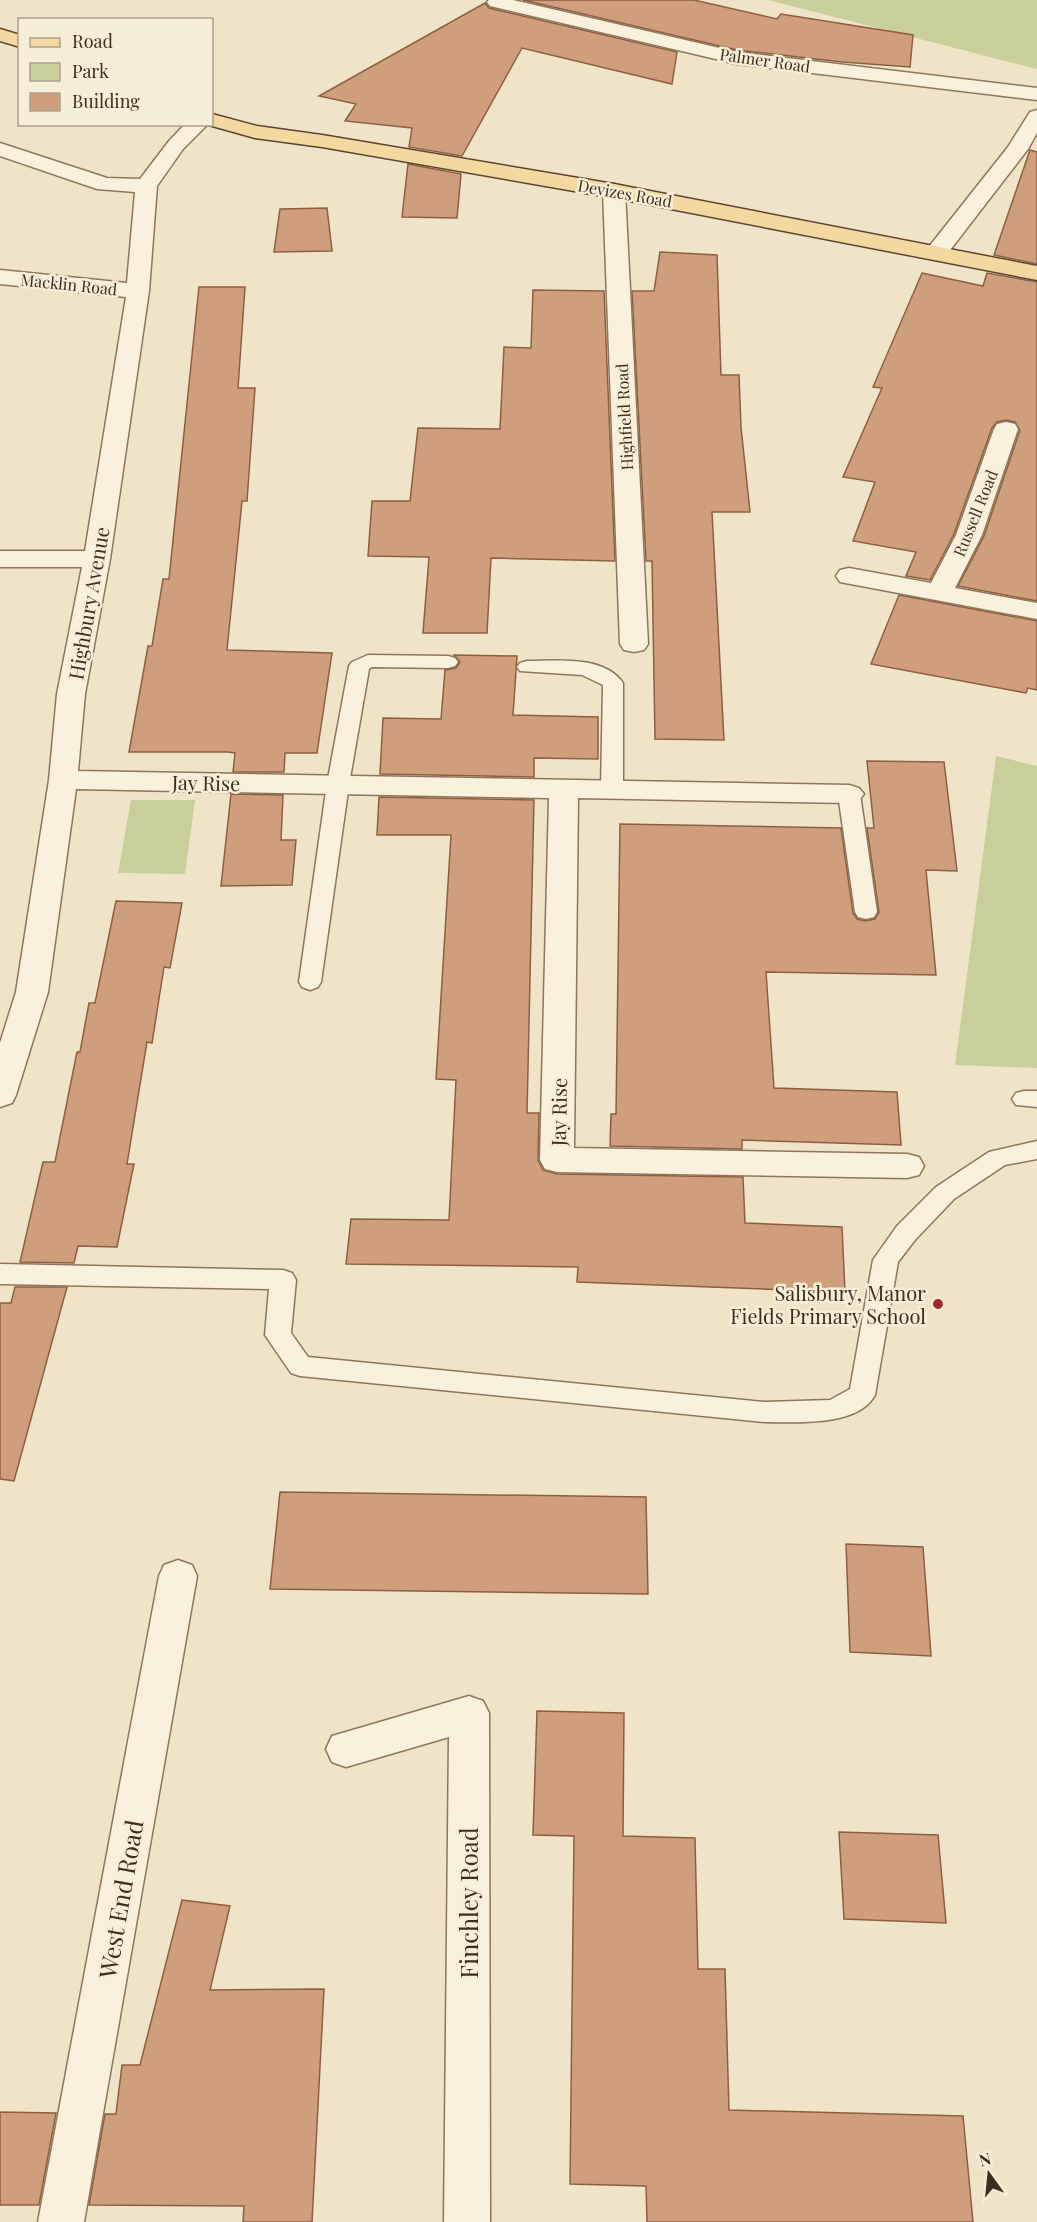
<svg xmlns="http://www.w3.org/2000/svg" width="1037" height="2222" viewBox="0 0 1037 2222" font-family="'Playfair Display',serif">
<rect width="100%" height="100%" fill="#f0e4c8"/>
<!-- green -->
<g fill="#c9cf9b">
<polygon points="768,0 1037,0 1037,69"/>
<polygon points="996,756 1037,766 1037,1068 955,1065"/>
<polygon points="131,800 195,800 185,874 118,873"/>
</g>
<!-- building -->
<g fill="#cf9f7d" stroke="#8d5f41" stroke-width="1.5">
<polygon points="523,0 694,0 777,19 781,14 913,35 910,67 842,62 737,50"/>
<polygon points="485,3 489,8 677,52 672,84 522,48 462,156 409,147 412,128 345,121 356,104 319,96"/>
<polygon points="1030,150 1037,152 1037,264 994,255"/>
<polygon points="408,164 461,174 457,218 402,217"/>
<polygon points="327,208 332,251 274,252 280,209"/>
<polygon points="660,252 717,255 721,375 739,375 741,427 750,512 712,512 724,740 655,739 652,561 646,561 632,291 654,291"/>
<polygon points="922,273 983,286 987,273 1037,282 1037,601 958,586 984,536 1020,430 1015,422 1006,420 997,422 992,428 954,534 930,580 906,576 916,552 853,541 875,482 843,477 882,388 873,387"/>
<polygon points="199,287 245,287 238,388 255,388 247,501 242,501 227,650 332,653 317,753 285,753 284,772 233,772 235,753 228,752 129,752 148,646 152,646 163,579 169,579"/>
<polygon points="533,290 604,291 615,561 491,558 487,633 423,633 429,557 368,556 372,501 410,501 418,428 500,429 504,347 531,348"/>
<polygon points="899,595 1037,621 1037,690 1028,688 1026,693 871,664"/>
<polygon points="454,655 517,656 513,715 598,717 598,759 534,758 534,777 380,774 383,718 441,719 445,670 456,668 460,662"/>
<polygon points="867,761 944,762 957,871 926,870 936,975 766,972 774,1088 897,1092 901,1145 742,1140 742,1149 610,1146 611,1114 616,1114 620,824 841,828 853,913 857,919 865,921 875,919 879,912 867,828 874,828"/>
<polygon points="231,794 283,795 281,840 296,840 292,885 221,886"/>
<polygon points="379,797 534,800 527,1113 539,1113 538,1160 543,1170 557,1174 743,1177 745,1223 842,1227 845,1292 577,1282 578,1267 346,1264 351,1219 449,1220 456,1080 436,1079 451,835 377,835"/>
<polygon points="116,901 182,903 170,968 164,967 152,1043 147,1042 127,1164 134,1164 117,1247 78,1246 74,1263 20,1262 43,1162 55,1162 77,1052 80,1052 89,1003 95,1003"/>
<polygon points="15,1287 67,1287 14,1481 0,1479 0,1303 11,1303"/>
<polygon points="280,1492 646,1497 648,1594 270,1589"/>
<polygon points="846,1544 923,1547 931,1656 850,1652"/>
<polygon points="537,1711 624,1713 623,1836 695,1838 698,1969 725,1969 729,2110 963,2116 973,2222 647,2222 646,2186 570,2184 574,1836 533,1835"/>
<polygon points="839,1832 938,1835 946,1923 844,1919"/>
<polygon points="182,1900 230,1906 210,1990 324,1989 312,2222 243,2222 244,2206 89,2205 105,2114 116,2114 122,2065 140,2065"/>
<polygon points="0,2112 56,2113 39,2205 0,2205"/>
</g>
<g fill="none" stroke-linecap="round" stroke-linejoin="round">
<defs>
<g id="lane">
<polygon points="368,655 448,656 455,658 458,662 455,666 448,668 372,667 369,669 349,784 321,982 318,987 310,990 302,987 299,982 327,784 349,666 352,662"/>
<path d="M527,661C556,661 604,655 623,683V789L619,794L612,796L605,794L601,789L603,685L582,675L520,671L517,667L520,663Z"/>
<polygon points="849,787 856,789 860,794 877,912 874,917 866,919 858,917 855,912 838,794 842,789"/>
<polygon points="1024,1091 1037,1091 1037,1107 1016,1105 1012,1099 1016,1093"/>
<path d="M1037,1141V1159L1005,1165L954,1199L915,1240L898,1262L875,1395C858,1427 796,1422 765,1422L300,1376L291,1373L265,1335L269,1289L0,1284V1264L283,1270L292,1273L296,1280L291,1333L308,1357L765,1402L830,1400L850,1389L873,1260L897,1226L936,1187L989,1152Z"/>
</g>
<g id="street">
<polygon points="489,0 513,0 737,52 1037,88 1037,100 737,64 490,6 487,2"/>
<polygon points="1037,110 1037,133 1028,149 944,258 936,260 928,258 925,253 928,248 1008,147 1030,112"/>
<polygon points="185,124 208,124 183,149 157,186 149,291 110,559 85,694 78,771 849,785 859,788 864,794 859,800 849,803 578,798 574,1148 907,1154 919,1157 924,1166 919,1175 907,1178 557,1172 545,1169 540,1160 549,798 76,789 48,992 16,1095 12,1103 0,1107 0,1043 16,992 49,780 57,694 82,567 0,567 0,551 85,551 126,297 0,284 0,270 127,283 135,192 97,189 0,156 0,143 107,178 140,179 169,141"/>
<polygon points="614,184 622,186 625,191 648,644 644,650 634,652 624,650 620,644 603,191 606,186"/>
<polygon points="1006,422 1015,424 1018,429 982,535 955,588 1037,603 1037,619 840,582 836,576 840,570 849,568 931,583 956,535 994,429 997,424"/>
<polygon points="178,1560 192,1565 197,1576 84,2222 38,2222 159,1576 164,1565"/>
<polygon points="469,1696 483,1701 489,1713 490,2222 444,2222 449,1737 346,1767 332,1762 326,1749 332,1736"/>
</g>
<g id="primary">
<polygon points="0,29 20,35 20,47 0,41"/>
<polygon points="212,114 257,126 322,135 614,184 1037,266 1037,280 614,198 322,147 255,138 205,124 212,124"/>
</g>
</defs>
<!-- lane casing -->
<use href="#lane" stroke="#8d765c" stroke-width="3"/>
<!-- street casing -->
<use href="#street" stroke="#8d765c" stroke-width="3"/>
<!-- primary casing -->
<use href="#primary" stroke="#5b4430" stroke-width="3"/>
<!-- lane -->
<use href="#lane" fill="#faf1dc" fill-rule="evenodd"/>
<!-- street -->
<use href="#street" fill="#faf1dc" fill-rule="evenodd"/>
<!-- primary -->
<use href="#primary" fill="#f3d9a0" fill-rule="evenodd"/>
</g>
<!-- markers -->
<circle fill="#9e2a2b" stroke="#f7eed8" stroke-width="2" cx="938" cy="1304" r="6"/>
<g text-anchor="middle" dominant-baseline="central" stroke-width="5" stroke-linejoin="round" paint-order="stroke">
<!-- far-street labels -->
<g font-size="16" fill="#3d2e20" stroke="#f7eed8">
<text transform="translate(765 60) rotate(8)">Palmer Road</text>
<text transform="translate(625 193) rotate(10)">Devizes Road</text>
<text transform="translate(69 284) rotate(6)">Macklin Road</text>
<text transform="translate(624 417) rotate(-93)">Highfield Road</text>
<text transform="translate(975 513) rotate(-68)">Russell Road</text>
</g>
<!-- street labels -->
<g font-size="20" fill="#3d2e20" stroke="#f7eed8">
<text transform="translate(88 603) rotate(-80)">Highbury Avenue</text>
<text transform="translate(206 782) rotate(1)">Jay Rise</text>
<text transform="translate(558 1112) rotate(-89)">Jay Rise</text>
</g>
<!-- poi labels -->
<g font-size="20" fill="#3d2e20" stroke="#f7eed8" text-anchor="end">
<text x="926" y="1292">Salisbury, Manor<tspan x="926" dy="23">Fields Primary School</tspan></text>
</g>
<!-- near-street labels -->
<g font-size="24" fill="#3d2e20" stroke="#f7eed8">
<text transform="translate(120 1899) rotate(-80)">West End Road</text>
<text transform="translate(468 1903) rotate(-90)">Finchley Road</text>
</g>
</g>
<!-- legend -->
<rect x="18" y="18" width="195" height="108" fill="#f7eed8" stroke="#ada18e" stroke-width="1.5"/>
<rect x="30" y="38" width="30" height="9" fill="#f3d9a0" stroke="#ada18e" stroke-width="1.5"/>
<text x="72" y="48" font-size="18" fill="#3d2e20">Road</text>
<rect x="30" y="63" width="30" height="18" fill="#c9cf9b" stroke="#ada18e" stroke-width="1.5"/>
<text x="72" y="78" font-size="18" fill="#3d2e20">Park</text>
<rect x="30" y="93" width="30" height="18" fill="#cf9f7d" stroke="#ada18e" stroke-width="1.5"/>
<text x="72" y="108" font-size="18" fill="#3d2e20">Building</text>
<!-- north arrow -->
<g transform="translate(989 2174) rotate(345)" stroke="#f7eed8" stroke-width="4.5" paint-order="stroke">
<path d="M0-4.5L10 22L0 15L-10 22Z" fill="#3d2e20"/>
<text y="-9" font-size="16" font-weight="bold" text-anchor="middle" fill="#3d2e20">N</text>
</g>
</svg>
